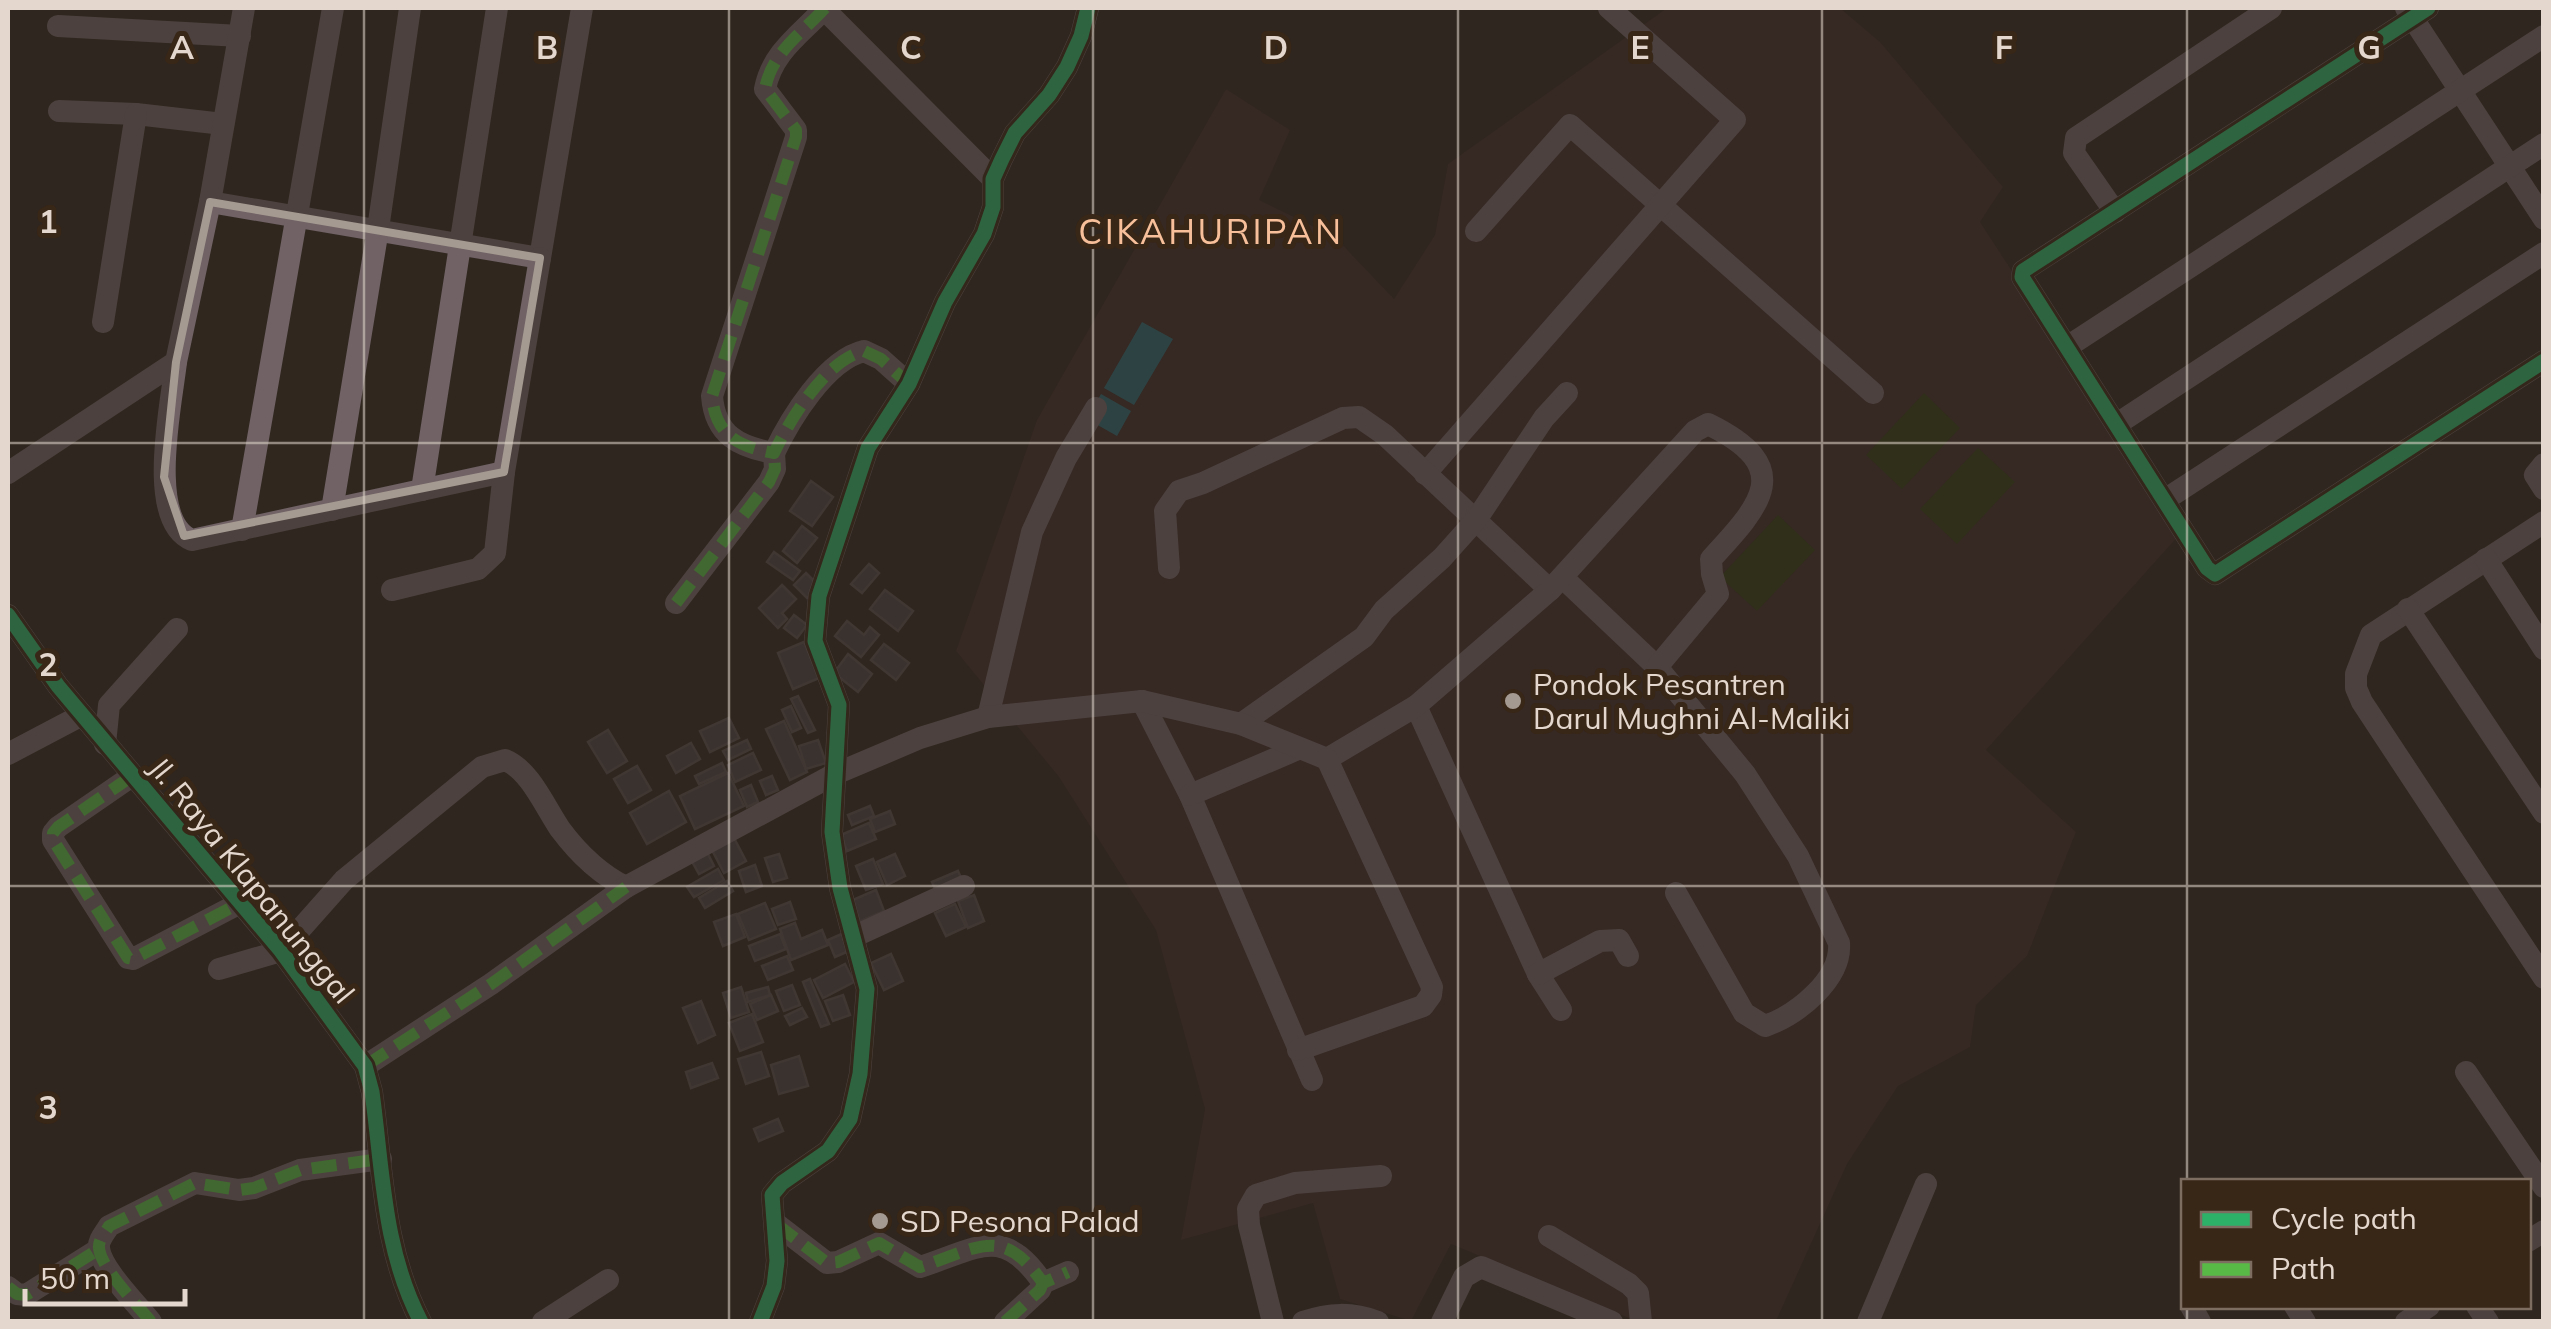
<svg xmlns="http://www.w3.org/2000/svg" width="2551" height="1329" viewBox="0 0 2551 1329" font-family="Mulish,sans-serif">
<rect width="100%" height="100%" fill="#30271f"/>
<!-- education -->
<polygon fill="#3e2b29" points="1667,8 1840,8 1880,42 2003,187 1980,222 2182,532 1986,750 2076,832 2027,956 1976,1005 1970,1047 1898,1086 1847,1164 1776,1321 1636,1321 1451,1244 1411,1321 1340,1299 1313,1203 1181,1240 1205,1109 1156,930 1059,777 956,651 1037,420 1226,89 1290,130 1259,200 1335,237 1394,299 1435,235 1448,164"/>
<!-- green -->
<g fill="#313b15">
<polygon points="1924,393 1960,428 1902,489 1866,455"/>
<polygon points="1978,448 2015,482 1957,544 1920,509"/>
<polygon points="1778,515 1815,550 1757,611 1720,577"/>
</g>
<!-- water -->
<g fill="#2b676f">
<polygon points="1142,322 1173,339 1134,405 1104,388"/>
<polygon points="1101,394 1131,411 1117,436 1087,419"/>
</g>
<!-- building -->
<g fill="#474140" stroke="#544c4d" stroke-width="2.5">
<polygon points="811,481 833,497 812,526 790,511"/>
<polygon points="802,526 817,538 797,563 783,551"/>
<polygon points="774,552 800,571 793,580 767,562"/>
<polygon points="869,564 879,573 862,593 851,584"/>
<polygon points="806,573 819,586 807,598 794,585"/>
<polygon points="782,585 796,599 782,613 787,619 778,628 759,608"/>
<polygon points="885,590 913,611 898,631 870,609"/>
<polygon points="794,615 807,625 797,638 784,628"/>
<polygon points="847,621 864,635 870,627 879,635 861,657 835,636"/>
<polygon points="804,642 819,678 793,689 778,653"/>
<polygon points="884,644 909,663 896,680 871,660"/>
<polygon points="848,654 872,674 858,692 834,673"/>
<polygon points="798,696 815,730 808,733 791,699"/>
<polygon points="791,706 801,728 792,732 782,710"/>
<polygon points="729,718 739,738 710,752 700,731"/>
<polygon points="784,721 807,772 790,780 766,729"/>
<polygon points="608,730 627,761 607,773 588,742"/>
<polygon points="747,740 751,749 728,760 723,751"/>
<polygon points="818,740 826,763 806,769 799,746"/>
<polygon points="691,743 700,759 676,773 667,756"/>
<polygon points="753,753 761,770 735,782 728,765"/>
<polygon points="722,763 726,772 699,784 695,776"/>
<polygon points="637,766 651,790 628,803 614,779"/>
<polygon points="728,773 744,806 695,829 680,796"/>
<polygon points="772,776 778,790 766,795 760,781"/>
<polygon points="751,785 758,802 747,807 740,790"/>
<polygon points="669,791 686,822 647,844 630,813"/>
<polygon points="870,806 874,816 852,825 848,815"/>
<polygon points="890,811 895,824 875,832 870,819"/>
<polygon points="869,823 876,839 847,851 841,835"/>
<polygon points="734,838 746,861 724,873 712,850"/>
<polygon points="705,848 714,866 699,874 689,856"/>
<polygon points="779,854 787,878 773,882 765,858"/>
<polygon points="895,854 905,876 887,885 877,862"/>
<polygon points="873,859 883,884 866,890 856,866"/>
<polygon points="755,865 762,886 746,892 739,871"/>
<polygon points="718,869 724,880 694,897 687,887"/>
<polygon points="958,871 963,882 937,893 932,882"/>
<polygon points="727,881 733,891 705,908 699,898"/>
<polygon points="876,890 884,911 854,924 846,903"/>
<polygon points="974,895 984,921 968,928 958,901"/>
<polygon points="790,902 796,919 778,925 772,909"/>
<polygon points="765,903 776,929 749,940 738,914"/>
<polygon points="955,904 966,927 946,936 935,913"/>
<polygon points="736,914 745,937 723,946 714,922"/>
<polygon points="795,923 801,939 822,930 828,945 791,960 780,929"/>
<polygon points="844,933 851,950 835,957 828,940"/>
<polygon points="780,934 786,949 755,961 749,946"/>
<polygon points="891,954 903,981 884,990 871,963"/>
<polygon points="787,956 793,970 768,980 762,966"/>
<polygon points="845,964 854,982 823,998 814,980"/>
<polygon points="810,979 829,1024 821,1027 803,982"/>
<polygon points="792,985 800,1005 784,1011 776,991"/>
<polygon points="741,987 749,1012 731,1018 723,993"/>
<polygon points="768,987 770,995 748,1002 746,993"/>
<polygon points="771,995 778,1011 757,1020 750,1004"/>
<polygon points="843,995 850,1015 833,1021 825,1001"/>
<polygon points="701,1001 715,1035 698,1043 683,1008"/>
<polygon points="802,1008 807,1017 790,1025 785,1016"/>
<polygon points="752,1014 763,1042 740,1051 729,1023"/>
<polygon points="761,1052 769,1076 746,1084 738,1059"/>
<polygon points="799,1056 808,1086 779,1094 771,1065"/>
<polygon points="712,1063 718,1078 691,1088 686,1072"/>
<polygon points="778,1119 783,1131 759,1141 754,1129"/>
</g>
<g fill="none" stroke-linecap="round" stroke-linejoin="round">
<!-- minor -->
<g stroke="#706265" stroke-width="22">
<path d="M825,8C801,34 772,52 765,89L796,130V137L712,396C715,435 739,447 774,453C790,419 826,360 864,351L881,359L909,384"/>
<polyline points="2406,8 2544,219"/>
<polyline points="2428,8 2023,271 2022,277 2207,568 2215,574 2544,361"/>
<polyline points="824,9 993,179"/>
<polyline points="58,26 240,36"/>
<polyline points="59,111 136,114 223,124"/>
<polyline points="210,202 540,258 582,8"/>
<polyline points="2115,212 2074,153 2076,138 2271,8"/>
<polyline points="1476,231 1570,125 1873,393"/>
<polyline points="103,322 136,114"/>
<polyline points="2067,347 2544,36"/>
<path d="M176,362C172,401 145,521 192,540L504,472"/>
<polyline points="2117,424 2544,144"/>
<polyline points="2544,464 2535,475 2544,489"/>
<polyline points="8,473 176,362 210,202 244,8"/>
<polyline points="1425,474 1735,120 1609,8"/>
<polyline points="422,490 497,8"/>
<polyline points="2166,499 2544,253"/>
<polyline points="332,510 378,229 410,8"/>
<polyline points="2544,522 2371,635 2356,674 2356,688 2362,702 2544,978"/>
<polyline points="242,530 333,8"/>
<polyline points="2486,559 2544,649"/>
<polyline points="1169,568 1165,511 1179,491 1203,483 1343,418 1359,417 1385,435 1550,590"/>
<path d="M1562,577L1657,667L1745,774L1798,856L1839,943C1842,979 1797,1015 1765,1026L1744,1013L1676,893"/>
<polyline points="392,590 478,569 495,553 504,472 540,258"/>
<polyline points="676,603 769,482 775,469 774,453"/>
<polyline points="2408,609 2544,813"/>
<path d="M8,615L58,686L281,951L365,1066L372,1092C383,1172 383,1249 421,1322"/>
<polyline points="1142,701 1190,795 1312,1080"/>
<polyline points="1416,706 1538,974 1561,1010"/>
<polyline points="988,717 1032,532 1066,458 1096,408"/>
<polyline points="1241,724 1364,637 1384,610 1442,558 1476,520 1544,418 1567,393"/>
<polyline points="105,744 109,705 177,629"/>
<polyline points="8,754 82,715"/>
<polyline points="132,776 58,827 53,833 53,840 128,958 133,959 242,902"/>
<polyline points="1190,795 1298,749"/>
<polyline points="853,937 964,886"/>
<path d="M219,969L281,951L344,880L482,767L505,760C530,770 545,807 560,829C578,853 599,874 626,887L833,775L920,738L988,717L1142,701L1241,724L1327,759L1416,706L1550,590L1695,431L1708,424C1796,467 1762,504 1711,559L1712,574L1718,594L1657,667"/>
<polyline points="1538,974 1600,941 1619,940 1628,956"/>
<polyline points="1298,1050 1423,1006 1431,995 1432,987 1327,759"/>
<polyline points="365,1066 491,984 626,887"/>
<polyline points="2466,1072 2544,1187"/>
<path d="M775,1223L827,1263L838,1262L879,1243L920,1267C979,1248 1002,1224 1043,1283L1068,1272"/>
<polyline points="1549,1236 1629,1284 1638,1293 1641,1322"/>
<polyline points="2528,1241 2544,1231"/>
<polyline points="8,1287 17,1294 26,1295 99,1249"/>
<polyline points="2191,1306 2200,1322"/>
<polyline points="2295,1306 2305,1322"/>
<polyline points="2477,1306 2488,1322"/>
<path d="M151,1322C138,1305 101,1269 99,1248C98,1240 105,1233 109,1226L195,1183L239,1190L254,1188L300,1170L381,1159"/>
<polyline points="543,1322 608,1280"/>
<polyline points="760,1322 774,1286 777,1261 772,1195 782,1183 828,1151 850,1119 860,1074 867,989 840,888 832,832 839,705 815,641 819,596 868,448 909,384 945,302 984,234 993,207 993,179 1002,159 1015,133 1049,95 1067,67 1081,36 1088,8"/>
<polyline points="1005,1322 1040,1290 1043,1283"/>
<polyline points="1273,1322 1249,1225 1248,1209 1256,1195 1295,1183 1381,1176"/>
<path d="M1303,1322C1329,1313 1352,1312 1378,1322"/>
<polyline points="1442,1322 1464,1277 1481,1267 1612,1322"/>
<polyline points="1868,1322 1926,1184"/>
<polyline points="2406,1322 2429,1306"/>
</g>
<!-- quiet -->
<g stroke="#58b947" stroke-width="12" stroke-dasharray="25 12" stroke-linecap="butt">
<path d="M825,8C801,34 772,52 765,89L796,130V137L712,396C715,435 739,447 774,453C790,419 826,360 864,351L881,359L909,384"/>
<polyline points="676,603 769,482 775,469 774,453"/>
<polyline points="132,776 58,827 53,833 53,840 128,958 133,959 242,902"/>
<polyline points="365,1066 491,984 626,887"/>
<path d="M775,1223L827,1263L838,1262L879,1243L920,1267C979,1248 1002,1224 1043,1283L1068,1272"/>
<polyline points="8,1287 17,1294 26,1295 99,1249"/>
<path d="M151,1322C138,1305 101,1269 99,1248C98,1240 105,1233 109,1226L195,1183L239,1190L254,1188L300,1170L381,1159"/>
<polyline points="1005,1322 1040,1290 1043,1283"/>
</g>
<defs>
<g id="cycleway">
<polyline points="2428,8 2023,271 2022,277 2207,568 2215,574 2544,361"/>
<path d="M8,615L58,686L281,951L365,1066L372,1092C383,1172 383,1249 421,1322"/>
<polyline points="760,1322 774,1286 777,1261 772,1195 782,1183 828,1151 850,1119 860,1074 867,989 840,888 832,832 839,705 815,641 819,596 868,448 909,384 945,302 984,234 993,207 993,179 1002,159 1015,133 1049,95 1067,67 1081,36 1088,8"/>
</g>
</defs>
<!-- cycleway casing -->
<use href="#cycleway" stroke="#382617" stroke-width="21"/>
<!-- cycleway -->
<use href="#cycleway" stroke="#2db169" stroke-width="15"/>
</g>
<!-- marked area -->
<path d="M0 0H2551V1329H0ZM210,202L540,258L504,472L184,536L164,477L176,362Z" fill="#30271f" fill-opacity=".55" fill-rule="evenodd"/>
<path fill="none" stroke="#a59a91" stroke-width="8" stroke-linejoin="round" d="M210,202L540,258L504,472L184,536L164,477L176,362Z"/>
<!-- grid -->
<path fill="none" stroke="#e4d8ce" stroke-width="2.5" stroke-opacity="0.55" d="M364,8V1322M729,8V1322M1093,8V1322M1458,8V1322M1822,8V1322M2187,8V1182M8,443H2544M8,886H2544M2187,1306V1322"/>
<!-- markers -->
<g fill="#a59a91" stroke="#382617" stroke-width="4">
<circle cx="1513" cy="701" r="10"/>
<circle cx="880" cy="1221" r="10"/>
</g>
<g text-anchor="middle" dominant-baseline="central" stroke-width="10" stroke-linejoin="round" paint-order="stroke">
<!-- poi labels -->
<g font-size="30" fill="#e4d8ce" stroke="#382617" text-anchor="start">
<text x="1533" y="684">Pondok Pesantren<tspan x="1533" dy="34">Darul Mughni Al-Maliki</tspan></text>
<text x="900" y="1221">SD Pesona Palad</text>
</g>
<!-- street labels -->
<g font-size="30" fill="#e4d8ce" stroke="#382617">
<text transform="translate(252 880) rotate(51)">Jl. Raya Klapanunggal</text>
</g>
<!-- quarter labels -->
<g font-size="35" letter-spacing="2.5" fill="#f7c09b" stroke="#382617">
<text x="1211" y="231">CIKAHURIPAN</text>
</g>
</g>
<g font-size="32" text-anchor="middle" font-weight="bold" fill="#e4d8ce" stroke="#382617" stroke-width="10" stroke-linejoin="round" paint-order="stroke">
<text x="182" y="59">A</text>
<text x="547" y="59">B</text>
<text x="911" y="59">C</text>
<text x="1276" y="59">D</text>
<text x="1640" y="59">E</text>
<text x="2004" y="59">F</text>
<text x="2369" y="59">G</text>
<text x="48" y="233">1</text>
<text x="48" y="676">2</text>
<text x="48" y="1119">3</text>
</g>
<!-- border -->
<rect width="2551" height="1329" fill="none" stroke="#e4d8ce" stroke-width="20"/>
<!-- legend -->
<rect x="2181" y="1179" width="350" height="130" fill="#382617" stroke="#7d6d60" stroke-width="2.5"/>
<rect x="2201" y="1212" width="50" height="15" fill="#2db169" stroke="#7d6d60" stroke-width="2.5"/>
<text x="2271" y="1229" font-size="30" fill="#e4d8ce">Cycle path</text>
<rect x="2201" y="1262" width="50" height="15" fill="#58b947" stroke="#7d6d60" stroke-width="2.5"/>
<text x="2271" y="1279" font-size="30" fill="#e4d8ce">Path</text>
<!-- scale -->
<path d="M25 1289v15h160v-15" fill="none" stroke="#e4d8ce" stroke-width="5"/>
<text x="40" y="1289" font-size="30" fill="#e4d8ce" stroke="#382617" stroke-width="8" paint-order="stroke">50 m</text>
</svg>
